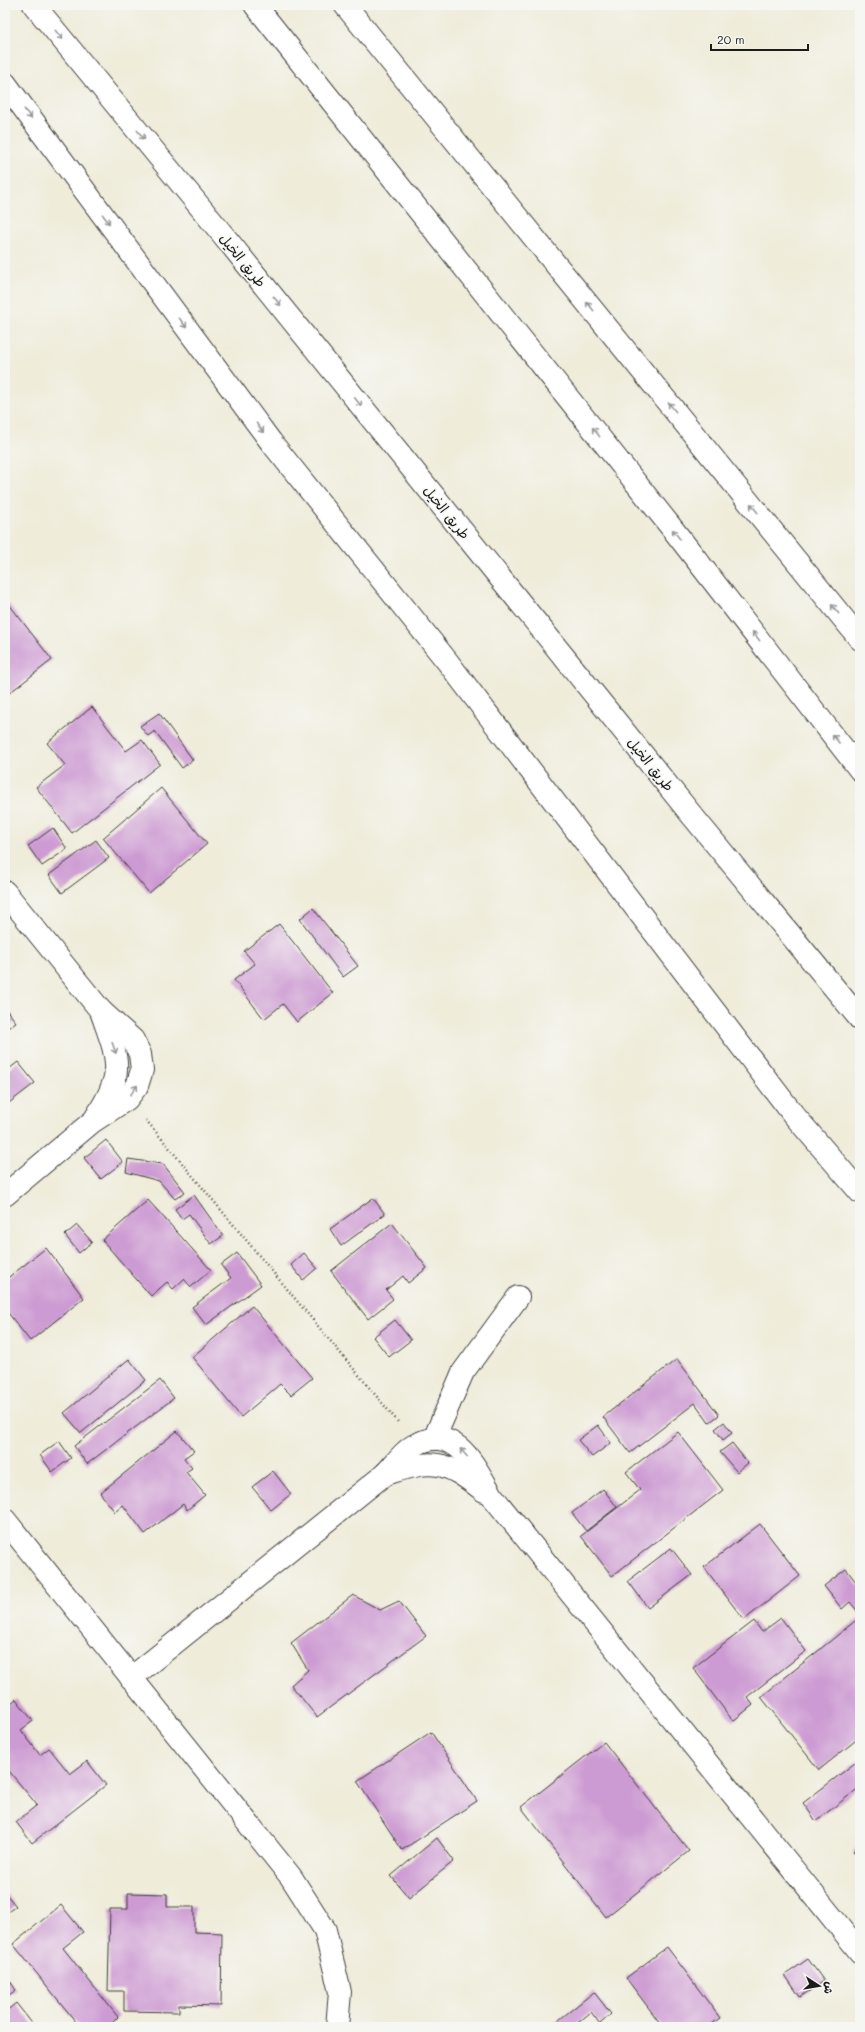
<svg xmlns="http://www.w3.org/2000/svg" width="865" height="2032" viewBox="0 0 865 2032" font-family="Mali,'Playpen Sans Arabic',sans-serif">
<rect width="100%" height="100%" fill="#f6f6f2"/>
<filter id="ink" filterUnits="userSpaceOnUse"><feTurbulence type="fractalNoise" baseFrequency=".025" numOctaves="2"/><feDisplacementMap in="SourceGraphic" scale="8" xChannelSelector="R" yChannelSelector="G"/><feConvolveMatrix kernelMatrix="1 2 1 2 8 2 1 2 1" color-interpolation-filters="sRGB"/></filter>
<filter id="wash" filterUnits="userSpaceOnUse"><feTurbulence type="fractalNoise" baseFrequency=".012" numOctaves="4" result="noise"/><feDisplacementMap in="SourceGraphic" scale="16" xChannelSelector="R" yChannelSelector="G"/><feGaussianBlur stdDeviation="0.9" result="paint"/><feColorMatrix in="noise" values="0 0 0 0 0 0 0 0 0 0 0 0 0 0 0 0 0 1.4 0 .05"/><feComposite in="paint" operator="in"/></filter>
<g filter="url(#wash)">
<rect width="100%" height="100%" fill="#efecda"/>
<g id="blocks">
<!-- building -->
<g fill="#cd9bd3">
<polygon points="5,599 52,660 8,694 5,690"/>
<polygon points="92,707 126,751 142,740 160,764 72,833 36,787 65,765 47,743"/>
<polygon points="159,713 193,760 182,768 155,731 148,736 140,726"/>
<polygon points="161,788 207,844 149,893 103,838"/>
<polygon points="53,828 67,849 42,866 28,846"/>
<polygon points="96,840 109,858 62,893 49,875"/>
<polygon points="313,908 358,966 343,977 300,919"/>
<polygon points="279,924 333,993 297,1022 283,1004 264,1019 234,980 255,964 244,951"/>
<polygon points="5,1008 16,1022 5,1030"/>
<polygon points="18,1062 35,1083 5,1106 5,1072"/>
<polygon points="106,1140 123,1162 101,1179 84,1158"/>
<polygon points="128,1159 163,1164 185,1192 175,1199 159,1181 126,1172"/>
<polygon points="194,1195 223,1236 211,1244 189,1214 182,1219 175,1209"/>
<polygon points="373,1198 385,1214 341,1246 330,1229"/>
<polygon points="148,1200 211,1270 191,1287 184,1279 173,1289 167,1282 151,1296 102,1240"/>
<polygon points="392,1223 427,1268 408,1283 403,1276 386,1290 393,1299 368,1319 331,1271"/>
<polygon points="77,1225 92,1242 79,1253 65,1235"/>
<polygon points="46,1248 84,1298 30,1341 5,1309 5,1280"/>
<polygon points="237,1253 261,1285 206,1325 192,1307 231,1278 221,1265"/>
<polygon points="304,1253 317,1268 303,1280 291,1265"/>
<polygon points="252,1306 312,1378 291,1395 280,1384 241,1417 192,1357"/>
<polygon points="395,1320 411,1340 389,1357 373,1337"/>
<polygon points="129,1359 146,1380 81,1433 64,1413"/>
<polygon points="677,1359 719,1415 709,1423 695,1403 630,1453 603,1417"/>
<polygon points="160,1380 174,1398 87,1464 74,1446"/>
<polygon points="724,1422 732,1433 723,1440 715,1429"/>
<polygon points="598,1425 611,1443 592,1457 578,1440"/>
<polygon points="177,1431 194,1451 184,1458 192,1468 186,1472 205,1495 187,1510 183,1504 145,1534 123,1505 115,1512 100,1493"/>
<polygon points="678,1432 723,1490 612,1576 581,1536 640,1490 626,1472"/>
<polygon points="59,1441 71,1458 52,1472 40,1455"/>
<polygon points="732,1443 748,1463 737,1472 720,1452"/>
<polygon points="273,1471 291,1494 271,1510 252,1487"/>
<polygon points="603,1489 617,1507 586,1531 572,1513"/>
<polygon points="760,1524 800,1576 744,1620 704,1567"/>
<polygon points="671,1548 692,1575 648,1608 628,1581"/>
<polygon points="846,1569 860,1587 860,1614 850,1602 842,1609 824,1586"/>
<polygon points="353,1595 380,1610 399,1601 426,1636 317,1717 291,1685 308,1670 291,1643"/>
<polygon points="860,1617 860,1737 819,1770 761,1697"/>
<polygon points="781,1618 806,1651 747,1697 753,1705 733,1721 693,1668 754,1621 762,1632"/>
<polygon points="16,1699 33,1721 21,1730 40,1755 49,1748 70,1774 87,1761 106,1785 32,1843 16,1822 37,1805 9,1771 5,1774 5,1708"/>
<polygon points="431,1732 477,1801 402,1850 357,1781"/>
<polygon points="604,1742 689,1851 606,1917 521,1807"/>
<polygon points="860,1759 860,1787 816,1821 803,1803"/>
<polygon points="437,1838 454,1861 409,1898 391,1876"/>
<polygon points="860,1846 860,1862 853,1851"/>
<polygon points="5,1893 16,1906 5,1914"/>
<polygon points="128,1893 167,1894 167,1907 194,1907 194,1932 222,1933 221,2006 179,2005 179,2012 124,2011 124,1991 108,1991 110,1909 128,1909"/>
<polygon points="61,1905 83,1932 63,1948 118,2017 110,2025 112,2027 80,2027 13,1944"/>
<polygon points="667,1947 720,2018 708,2027 663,2027 626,1978"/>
<polygon points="808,1959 824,1981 800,1997 785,1975"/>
<polygon points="5,1974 16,1990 5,1998"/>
<polygon points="594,1992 611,2014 600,2024 591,2012 573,2027 550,2027"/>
<polygon points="16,2003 35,2027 5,2027 5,2012"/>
</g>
</g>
</g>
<g filter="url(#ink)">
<use href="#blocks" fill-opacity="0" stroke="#3c3b38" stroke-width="1"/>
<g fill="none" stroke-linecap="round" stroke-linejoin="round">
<defs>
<g id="minor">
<polyline points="5,892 101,1011 133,1040 140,1054 142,1070 137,1086 127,1099 92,1122 5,1195"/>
<path d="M96,1117C126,1071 118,1060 101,1011"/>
<polyline points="434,1439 463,1372 518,1297"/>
<path d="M385,1474C433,1459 444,1459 484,1491"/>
<polyline points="5,1520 291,1877 325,1930 340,1992 337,2027"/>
<path d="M131,1678L385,1474C394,1465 405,1449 417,1444C458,1423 476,1470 493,1497L860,1952"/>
</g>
<g id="motorway">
<polyline points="34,5 224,236 690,813 860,1019"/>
<polyline points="255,5 675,532 860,770"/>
<polyline points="345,5 860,639"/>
<polyline points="5,83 271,442 447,661 793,1114 860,1192"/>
</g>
</defs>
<!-- minor casing -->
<use href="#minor" stroke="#3c3b38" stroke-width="24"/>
<!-- motorway casing -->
<use href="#motorway" stroke="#3c3b38" stroke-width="24"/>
<!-- path -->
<polyline stroke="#3c3b38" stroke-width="2.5" stroke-dasharray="1 3" stroke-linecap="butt" points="146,1120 398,1422"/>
<!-- minor -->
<use href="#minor" stroke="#fff" stroke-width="22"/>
<!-- motorway -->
<use href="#motorway" stroke="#fff" stroke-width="22"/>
</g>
<!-- one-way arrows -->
<defs><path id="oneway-shaft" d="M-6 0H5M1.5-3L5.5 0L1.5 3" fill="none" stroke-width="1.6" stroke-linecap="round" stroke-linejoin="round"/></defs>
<g stroke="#999">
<use href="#oneway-shaft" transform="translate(59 35) rotate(51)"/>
<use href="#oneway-shaft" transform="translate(28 114) rotate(53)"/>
<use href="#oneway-shaft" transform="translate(141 135) rotate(51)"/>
<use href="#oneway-shaft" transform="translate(106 219) rotate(53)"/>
<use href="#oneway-shaft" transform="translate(277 301) rotate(51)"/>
<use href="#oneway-shaft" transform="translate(590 306) rotate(-129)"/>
<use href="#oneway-shaft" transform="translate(183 323) rotate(53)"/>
<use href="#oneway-shaft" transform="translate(358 402) rotate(51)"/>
<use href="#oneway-shaft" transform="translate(672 407) rotate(-129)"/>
<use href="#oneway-shaft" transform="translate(260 428) rotate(53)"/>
<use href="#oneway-shaft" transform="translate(596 432) rotate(-128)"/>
<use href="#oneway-shaft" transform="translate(754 508) rotate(-129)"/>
<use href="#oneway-shaft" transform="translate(676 534) rotate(-128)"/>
<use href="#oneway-shaft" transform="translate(835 609) rotate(-129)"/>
<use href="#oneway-shaft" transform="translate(756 636) rotate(-128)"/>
<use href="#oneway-shaft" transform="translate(836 739) rotate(-128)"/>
<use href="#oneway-shaft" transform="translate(114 1048) rotate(71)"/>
<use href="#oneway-shaft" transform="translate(134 1090) rotate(-55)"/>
<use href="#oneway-shaft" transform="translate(464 1453) rotate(-131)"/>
</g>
</g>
<g text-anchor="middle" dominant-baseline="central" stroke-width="3" stroke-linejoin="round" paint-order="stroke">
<!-- street labels -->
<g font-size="14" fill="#1c1c1c" stroke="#f6f6f2">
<text transform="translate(243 260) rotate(51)">طريق الخيل</text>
<text transform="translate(447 512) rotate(51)">طريق الخيل</text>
<text transform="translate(651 764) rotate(51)">طريق الخيل</text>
</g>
</g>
<!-- margin -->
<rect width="865" height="2032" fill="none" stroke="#f6f6f2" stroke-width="20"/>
<!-- north arrow -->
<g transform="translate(819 1986) rotate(102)" stroke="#f6f6f2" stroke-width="3" paint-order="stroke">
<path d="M0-3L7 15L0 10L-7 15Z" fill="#1c1c1c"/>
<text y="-6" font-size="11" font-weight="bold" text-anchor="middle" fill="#1c1c1c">ش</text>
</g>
<!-- scale -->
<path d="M711 44v6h97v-6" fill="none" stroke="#1c1c1c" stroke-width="2"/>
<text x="717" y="44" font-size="12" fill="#1c1c1c" stroke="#f6f6f2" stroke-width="3" paint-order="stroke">20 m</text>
</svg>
